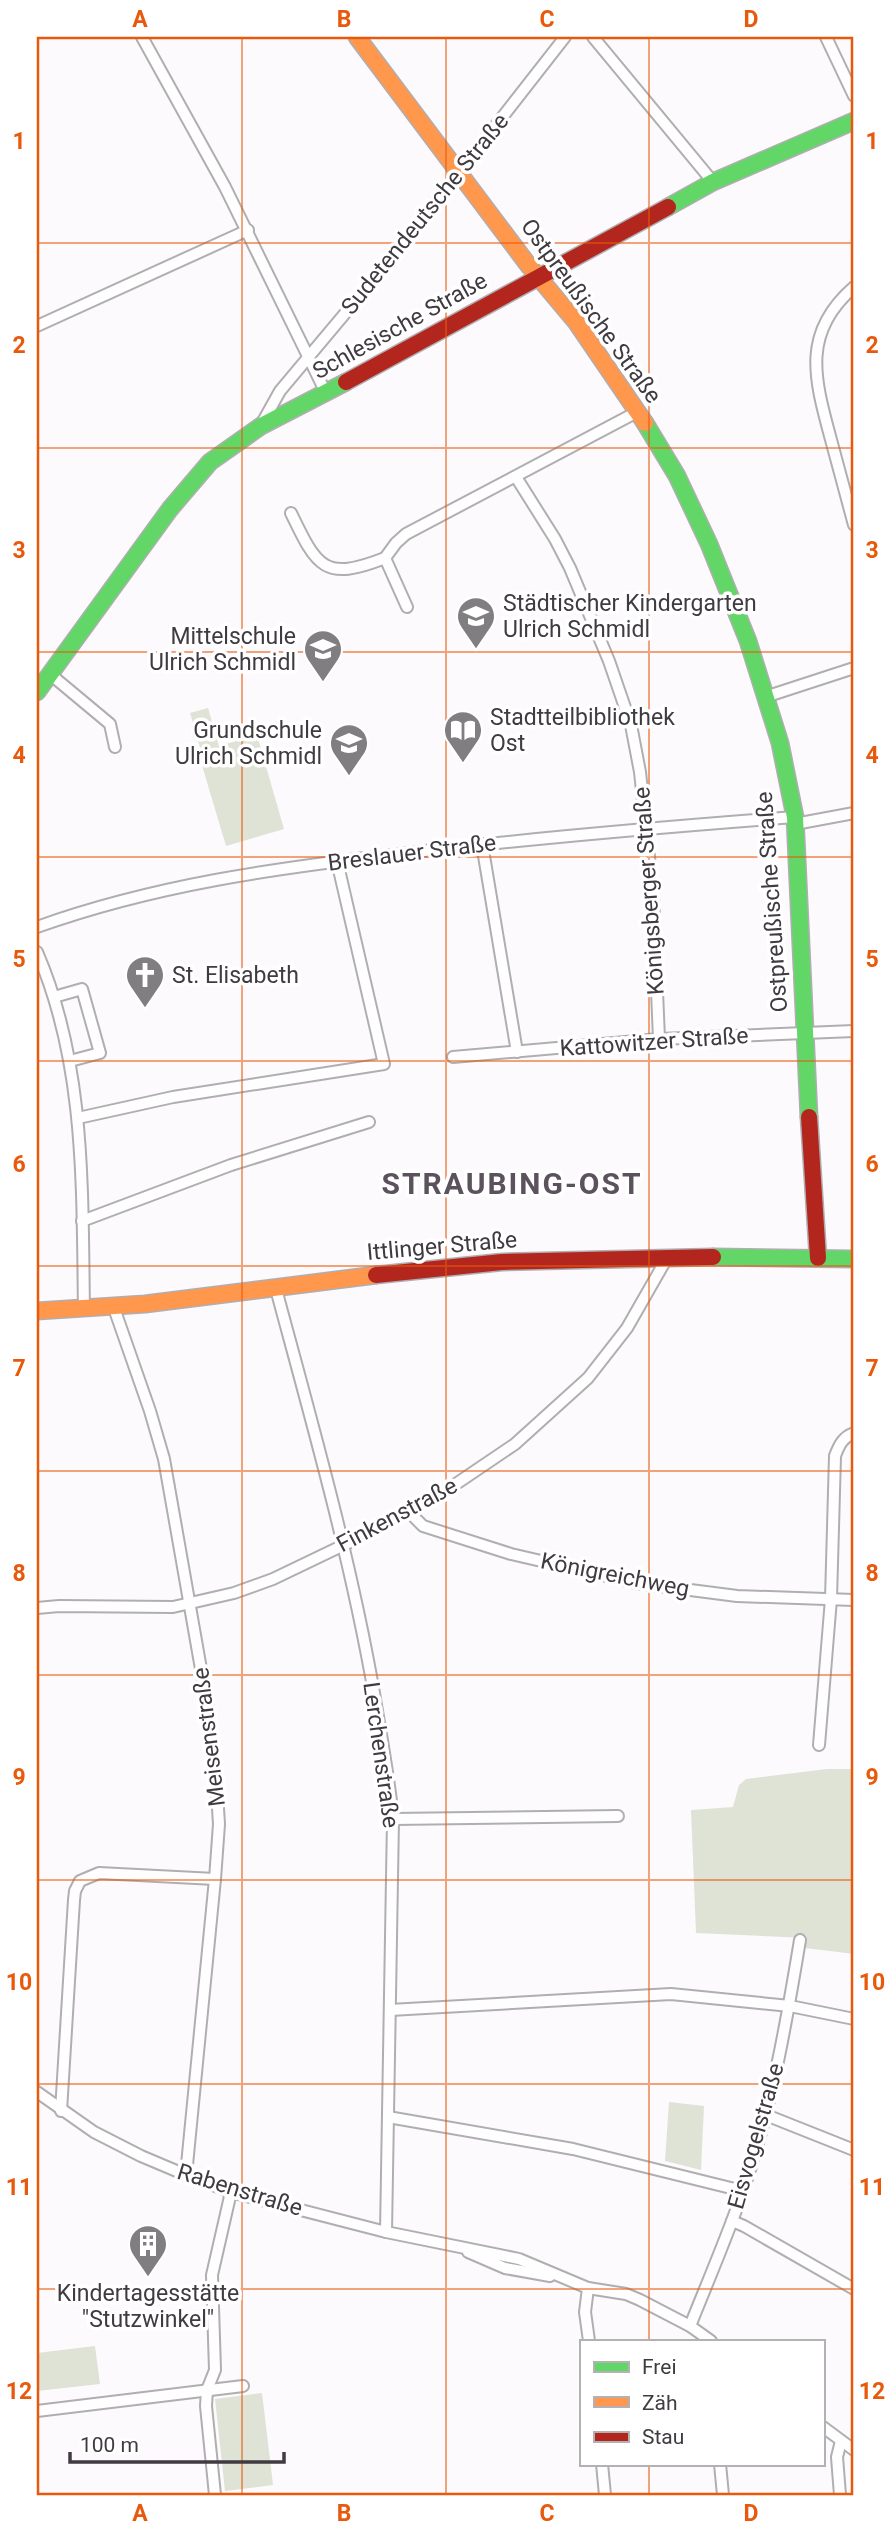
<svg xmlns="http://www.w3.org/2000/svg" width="891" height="2532" viewBox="0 0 891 2532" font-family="Roboto,sans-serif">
<rect width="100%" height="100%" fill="#fcfafd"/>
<!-- green -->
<g fill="#dee3d6">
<polygon points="208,708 219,746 257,735 284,829 226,846 198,752 201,751 190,713"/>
<polygon points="827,1769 854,1769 854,1954 805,1948 806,1938 696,1933 691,1810 733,1807 739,1785 746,1779"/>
<polygon points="669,2102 704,2106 701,2170 665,2161"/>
<polygon points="95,2346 100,2384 37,2391 37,2353"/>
<polygon points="262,2393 273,2485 225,2491 215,2399"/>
</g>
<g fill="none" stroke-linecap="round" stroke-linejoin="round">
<defs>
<g id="street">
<polyline points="142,37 225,187 326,393"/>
<polyline points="593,37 713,182"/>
<polyline points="826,37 854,96"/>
<path d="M854,287C802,332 814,377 830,436C838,466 846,495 854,525"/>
<polyline points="37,326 248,230"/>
<polyline points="261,425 280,391 399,249 565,37"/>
<polyline points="516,477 555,539 570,568 609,661 631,725 640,772 653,895 659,1039"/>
<path d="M291,513C317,567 324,582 385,558"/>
<polyline points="407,607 385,558 396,543 406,534 637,412"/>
<polyline points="50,674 110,724 115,747"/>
<polyline points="765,697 854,668"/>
<polyline points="795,824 854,813"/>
<polyline points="482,844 517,1052"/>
<path d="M37,927C154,885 276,868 399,854C531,838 663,827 795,817"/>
<path d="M37,952C86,1065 82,1189 84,1310"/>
<polyline points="54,997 82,989 100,1053 70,1061"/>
<polyline points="453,1057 659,1039 854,1031"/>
<polyline points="78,1118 173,1097 384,1064 337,861"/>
<polyline points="82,1221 231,1165 369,1122"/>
<path d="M276,1289C312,1423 350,1556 374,1693C381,1735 389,1777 393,1819L386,2232"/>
<polyline points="114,1308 150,1411 164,1459 207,1703 217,1793 219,1824 215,1879 186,2175"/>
<polyline points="409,1512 423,1526 511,1554 636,1583 737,1596 854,1600"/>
<polyline points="37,1608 59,1606 173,1607 234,1593 273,1579 375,1530 447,1490 515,1444 588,1378 627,1328 667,1258"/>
<path d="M819,1745L831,1599L835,1456C839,1445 843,1437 854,1433"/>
<polyline points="393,1819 618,1816"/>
<polyline points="390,2010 671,1994 790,2006 854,2019"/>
<polyline points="37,2092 94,2132 141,2156 186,2175 231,2192 386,2232 519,2259 588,2288 626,2294 640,2300 690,2326 711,2341"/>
<polyline points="61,2111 74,1900 75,1891 80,1881 99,1873 215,1879"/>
<polyline points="766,2115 854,2150"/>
<polyline points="388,2117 573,2149 743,2191"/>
<polyline points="732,2221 744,2226 854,2289"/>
<polyline points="468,2252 505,2268 550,2276"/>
<polyline points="588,2288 585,2312 589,2341"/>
<path d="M690,2326C708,2281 727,2237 743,2191C771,2110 786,2025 800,1940"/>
<polyline points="37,2411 243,2386"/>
<polyline points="823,2427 854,2450"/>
<polyline points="602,2464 605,2495"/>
<polyline points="720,2464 723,2495"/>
<polyline points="215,2495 206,2406 207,2390 215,2370 212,2275 231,2192"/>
<polyline points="840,2495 837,2457 841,2441"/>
</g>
<g id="fast">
<polyline points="668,207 713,182 854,121"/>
<polyline points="645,423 677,476 709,544 748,641 780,743 795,817 809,1117"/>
<polyline points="37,692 170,509 210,462 261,426 346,382"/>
<polyline points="713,1257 854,1259"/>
</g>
<g id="slow">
<polyline points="357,37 529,266 576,322 645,423"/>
<polyline points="37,1311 145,1304 376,1275"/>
</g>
<g id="jam">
<polyline points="346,382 668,207"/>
<polyline points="809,1117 818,1258"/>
<polyline points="376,1275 502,1262 713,1257"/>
</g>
</defs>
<!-- street casing -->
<use href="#street" stroke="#b0aeb1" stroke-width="14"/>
<!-- fast casing -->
<use href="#fast" stroke="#b0aeb1" stroke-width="19"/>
<!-- slow casing -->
<use href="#slow" stroke="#b0aeb1" stroke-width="19"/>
<!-- jam casing -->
<use href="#jam" stroke="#b0aeb1" stroke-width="19"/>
<!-- street -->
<use href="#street" stroke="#fffeff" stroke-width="10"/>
<!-- fast -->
<use href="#fast" stroke="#63d668" stroke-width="16"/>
<!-- slow -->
<use href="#slow" stroke="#ff974d" stroke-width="16"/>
<!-- jam -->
<use href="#jam" stroke="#b3261e" stroke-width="16"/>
</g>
<!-- grid -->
<path fill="none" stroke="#e8590c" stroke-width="2" stroke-opacity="0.55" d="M242,37V2495M446,37V2495M649,37V2341M37,243H854M37,448H854M37,652H854M37,857H854M37,1061H854M37,1266H854M37,1471H854M37,1675H854M37,1880H854M37,2084H854M37,2289H854M649,2464V2495"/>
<!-- icons -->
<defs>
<symbol id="school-pin" viewBox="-11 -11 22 30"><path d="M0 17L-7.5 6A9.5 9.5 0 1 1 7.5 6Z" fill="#817e82" stroke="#fff"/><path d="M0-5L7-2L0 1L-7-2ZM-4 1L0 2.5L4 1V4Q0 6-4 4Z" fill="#fff"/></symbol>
<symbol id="library-pin" viewBox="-11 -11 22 30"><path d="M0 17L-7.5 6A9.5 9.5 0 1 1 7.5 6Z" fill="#817e82" stroke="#fff"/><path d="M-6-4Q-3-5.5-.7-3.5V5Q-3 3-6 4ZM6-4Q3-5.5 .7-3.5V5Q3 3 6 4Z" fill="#fff"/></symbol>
<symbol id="church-pin" viewBox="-11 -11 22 30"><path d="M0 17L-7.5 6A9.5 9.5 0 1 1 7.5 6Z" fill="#817e82" stroke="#fff"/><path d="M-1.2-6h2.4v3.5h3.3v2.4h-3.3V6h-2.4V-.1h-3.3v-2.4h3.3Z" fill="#fff"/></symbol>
<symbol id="building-pin" viewBox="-11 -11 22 30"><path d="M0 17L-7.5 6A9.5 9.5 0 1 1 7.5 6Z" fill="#817e82" stroke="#fff"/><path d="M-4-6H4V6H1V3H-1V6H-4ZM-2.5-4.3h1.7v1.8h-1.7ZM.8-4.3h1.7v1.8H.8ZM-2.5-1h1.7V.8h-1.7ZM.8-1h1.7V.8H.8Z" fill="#fff"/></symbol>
</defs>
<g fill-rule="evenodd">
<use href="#school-pin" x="454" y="594" width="44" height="60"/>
<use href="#school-pin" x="301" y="627" width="44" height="60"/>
<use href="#library-pin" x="441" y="708" width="44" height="60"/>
<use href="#school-pin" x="327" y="721" width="44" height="60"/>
<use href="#church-pin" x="123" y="953" width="44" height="60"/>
<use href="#building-pin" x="126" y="2222" width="44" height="60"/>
</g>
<g text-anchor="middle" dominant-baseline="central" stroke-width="7" stroke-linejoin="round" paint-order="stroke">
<!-- street labels -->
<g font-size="23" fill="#3f3b40" stroke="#fff">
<text transform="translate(425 214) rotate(-51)">Sudetendeutsche Straße</text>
<text transform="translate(591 311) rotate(54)">Ostpreußische Straße</text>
<text transform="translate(400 326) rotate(-29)">Schlesische Straße</text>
<text transform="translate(412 853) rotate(-7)">Breslauer Straße</text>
<text transform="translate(649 891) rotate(-94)">Königsberger Straße</text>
<text transform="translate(772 902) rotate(-94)">Ostpreußische Straße</text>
<text transform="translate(654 1042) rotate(-4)">Kattowitzer Straße</text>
<text transform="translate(442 1246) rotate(-5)">Ittlinger Straße</text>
<text transform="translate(397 1515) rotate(-28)">Finkenstraße</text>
<text transform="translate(615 1575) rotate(11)">Königreichweg</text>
<text transform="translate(209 1737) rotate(-97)">Meisenstraße</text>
<text transform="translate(381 1755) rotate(82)">Lerchenstraße</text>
<text transform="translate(756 2136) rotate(-74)">Eisvogelstraße</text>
<text transform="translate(240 2190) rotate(17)">Rabenstraße</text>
</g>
<!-- poi labels -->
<g font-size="23" fill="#3f3b40" stroke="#fff" text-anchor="start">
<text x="503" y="603">Städtischer Kindergarten<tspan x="503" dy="26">Ulrich Schmidl</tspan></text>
<text x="296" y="636" text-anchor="end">Mittelschule<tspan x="296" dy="26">Ulrich Schmidl</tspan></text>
<text x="490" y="717">Stadtteilbibliothek<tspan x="490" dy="26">Ost</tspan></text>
<text x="322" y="730" text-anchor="end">Grundschule<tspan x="322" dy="26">Ulrich Schmidl</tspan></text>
<text x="172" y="975">St. Elisabeth</text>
<text x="148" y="2293" text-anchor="middle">Kindertagesstätte<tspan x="148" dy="26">"Stutzwinkel"</tspan></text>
</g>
<!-- district labels -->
<g font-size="30" font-weight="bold" letter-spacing="2" fill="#5b525d" stroke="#fff">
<text x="512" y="1183">STRAUBING-OST</text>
</g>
</g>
<!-- border -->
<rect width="891" height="2532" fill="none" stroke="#ffffff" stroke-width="77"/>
<!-- legend -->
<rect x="580" y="2340" width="245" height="126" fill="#ffffff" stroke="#b2b1b3" stroke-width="2"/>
<rect x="594" y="2362" width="35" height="10" fill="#63d668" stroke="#b2b1b3" stroke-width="2"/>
<text x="642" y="2374" font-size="21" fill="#3f3b40">Frei</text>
<rect x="594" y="2397" width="35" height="10" fill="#ff974d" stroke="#b2b1b3" stroke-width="2"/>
<text x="642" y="2410" font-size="21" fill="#3f3b40">Zäh</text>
<rect x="594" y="2432" width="35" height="10" fill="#b3261e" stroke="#b2b1b3" stroke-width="2"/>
<text x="642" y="2444" font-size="21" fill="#3f3b40">Stau</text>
<!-- scale -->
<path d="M70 2452v10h214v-10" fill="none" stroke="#3f3b40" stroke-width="3.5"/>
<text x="80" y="2452" font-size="21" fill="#3f3b40" stroke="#ffffff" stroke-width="5" paint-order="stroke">100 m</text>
<rect x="38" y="38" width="814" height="2456" fill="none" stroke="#e8590c" stroke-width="2.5"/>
<g font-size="23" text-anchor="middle" font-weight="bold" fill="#e8590c">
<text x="140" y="27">A</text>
<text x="344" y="27">B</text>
<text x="547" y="27">C</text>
<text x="751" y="27">D</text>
<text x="19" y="149">1</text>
<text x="872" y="149">1</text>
<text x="19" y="353">2</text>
<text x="872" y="353">2</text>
<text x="19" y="558">3</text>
<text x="872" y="558">3</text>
<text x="19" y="763">4</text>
<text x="872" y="763">4</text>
<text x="19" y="967">5</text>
<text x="872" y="967">5</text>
<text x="19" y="1172">6</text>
<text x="872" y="1172">6</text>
<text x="19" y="1376">7</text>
<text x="872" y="1376">7</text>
<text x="19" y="1581">8</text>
<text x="872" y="1581">8</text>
<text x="19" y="1785">9</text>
<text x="872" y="1785">9</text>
<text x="19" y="1990">10</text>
<text x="872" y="1990">10</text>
<text x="19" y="2195">11</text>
<text x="872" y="2195">11</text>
<text x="19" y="2399">12</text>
<text x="872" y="2399">12</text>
<text x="140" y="2521">A</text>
<text x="344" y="2521">B</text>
<text x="547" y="2521">C</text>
<text x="751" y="2521">D</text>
</g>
</svg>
